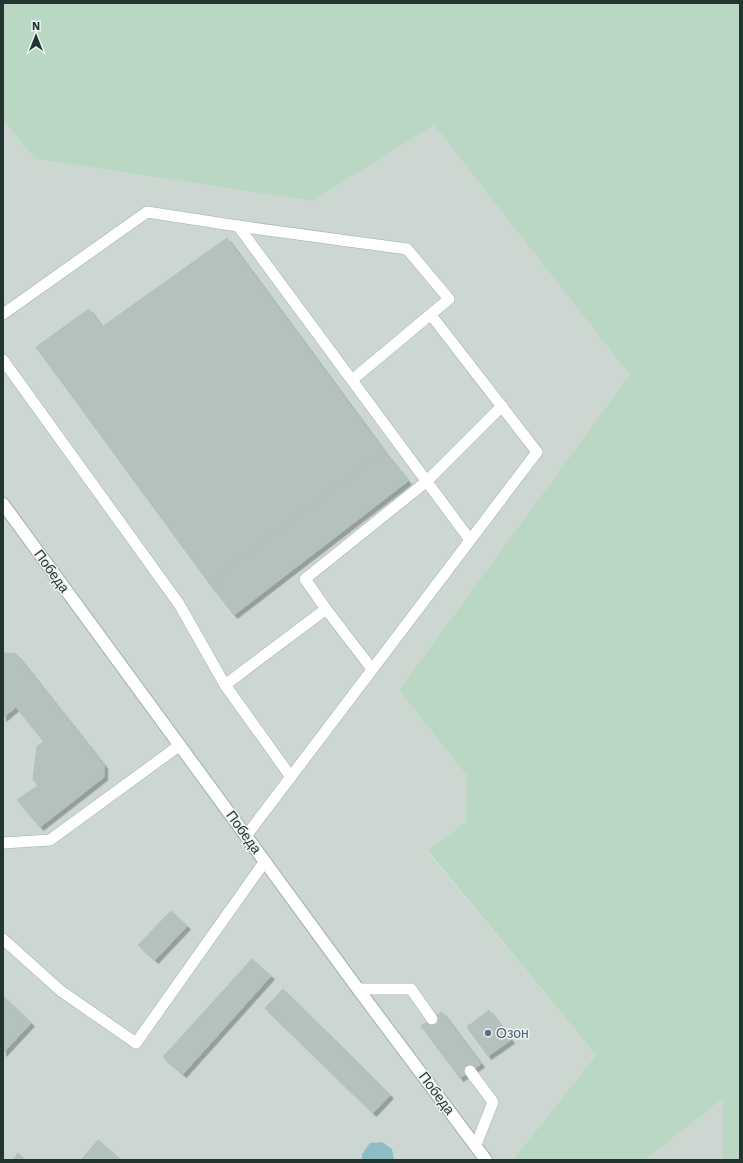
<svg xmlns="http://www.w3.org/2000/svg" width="743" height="1163" viewBox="0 0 743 1163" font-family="'Work Sans',sans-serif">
<defs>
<filter id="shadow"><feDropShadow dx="3.5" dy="3.5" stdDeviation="0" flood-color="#0004"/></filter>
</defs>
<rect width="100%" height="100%" fill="#dee8e4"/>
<!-- built -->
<g fill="#cdd7d2">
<polygon points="3,121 36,159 312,201 434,125 631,375 399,690 467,776 466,822 428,852 596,1055 513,1160 3,1160"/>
<polygon points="724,1099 723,1160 640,1160"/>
</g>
<!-- green -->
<polygon fill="#b9d7c2" points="3,3 740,3 740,1160 723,1160 723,1099 644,1160 513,1160 596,1055 428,851 466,822 467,776 399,690 630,375 434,125 312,201 36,159 3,121"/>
<!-- water -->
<polygon fill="#8cbdc7" points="382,1142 392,1149 394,1160 362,1160 362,1154 370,1143"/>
<!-- building -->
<g fill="#b4c2bc" stroke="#b2c0ba" filter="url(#shadow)">
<polygon points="227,238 384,451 209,583 36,347 89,309 102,327"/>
<polygon points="384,451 408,481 234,615 209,583"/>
<polygon points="3,653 16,654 104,765 104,777 40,827 17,800 39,785 33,780 37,746 44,742 16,707 3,718"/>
<polygon points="171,911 187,926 155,960 138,945"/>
<polygon points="252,959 271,976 183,1074 163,1057"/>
<polygon points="283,989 390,1095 373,1113 265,1008"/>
<polygon points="3,996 31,1023 3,1053"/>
<polygon points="489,1010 511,1040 488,1056 467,1027"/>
<polygon points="442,1012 481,1064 460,1078 421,1026"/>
<polygon points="98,1140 121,1160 81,1160"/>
<polygon points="18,1153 25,1160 13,1160"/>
</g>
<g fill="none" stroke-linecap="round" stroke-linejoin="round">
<defs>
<g id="lane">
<polyline points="238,226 407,249 449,299 352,380"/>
<polyline points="3,314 147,212 238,226 470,540"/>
<polyline points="3,360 179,604 225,685 291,777"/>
<polyline points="326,609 305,579 427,481 502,406"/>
<polyline points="225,685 326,609 372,669"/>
<polyline points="246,836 537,452 431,315"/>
<polyline points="3,843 50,840 180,745"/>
<polyline points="3,939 61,991 136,1043 265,861"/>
<polyline points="358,989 411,989 432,1019"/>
<polyline points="470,1071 493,1102 476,1145"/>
</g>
<polyline id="street" points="3,504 358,989 486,1160"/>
</defs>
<!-- lane casing -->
<use href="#lane" stroke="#a2afaa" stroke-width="12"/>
<!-- street casing -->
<use href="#street" stroke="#a2afaa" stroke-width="14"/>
<!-- lane -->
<use href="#lane" stroke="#fff" stroke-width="11"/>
<!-- street -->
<use href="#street" stroke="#fff" stroke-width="12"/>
</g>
<!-- markers -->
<circle fill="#5c6f8a" stroke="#eef5f1" stroke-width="1.5" cx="488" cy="1033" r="4"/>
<g text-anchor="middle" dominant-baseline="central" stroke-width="3" stroke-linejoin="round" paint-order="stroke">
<!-- street labels -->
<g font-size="14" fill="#223530" stroke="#eef5f1">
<text transform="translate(52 571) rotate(54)">Победа</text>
<text transform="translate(244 832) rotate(54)">Победа</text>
<text transform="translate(437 1093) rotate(53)">Победа</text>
</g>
<!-- service labels -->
<g font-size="14" fill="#4e5e75" stroke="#eef5f1" text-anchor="start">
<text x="496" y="1033">Озон</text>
</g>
</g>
<!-- border -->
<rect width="743" height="1163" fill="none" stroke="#223530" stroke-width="8"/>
<!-- north arrow -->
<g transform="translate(36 36)" stroke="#eef5f1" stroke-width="3" paint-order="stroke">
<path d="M0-3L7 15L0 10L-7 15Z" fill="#223530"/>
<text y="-6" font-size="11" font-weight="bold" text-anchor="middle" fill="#223530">N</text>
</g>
</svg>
